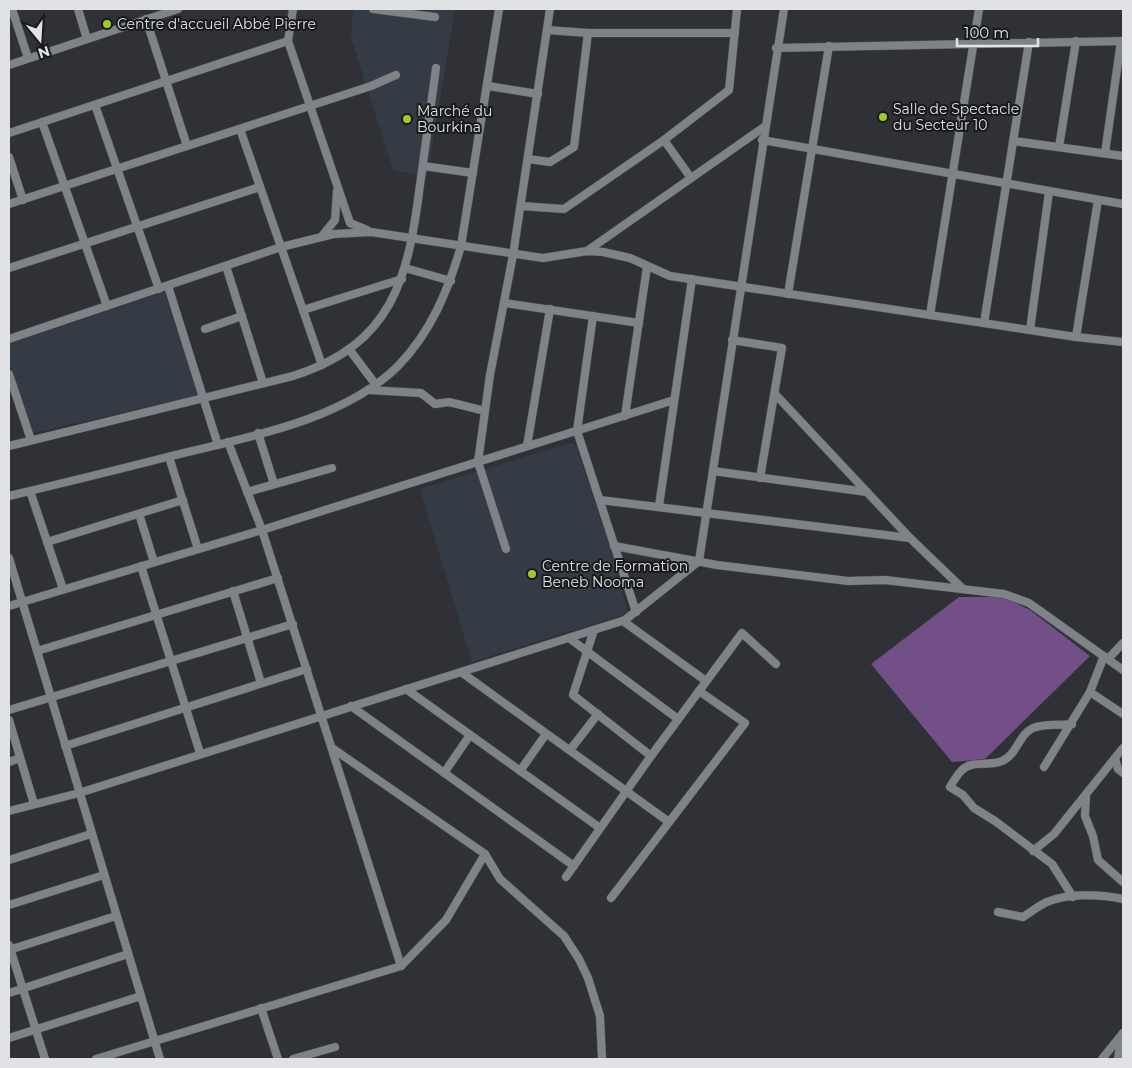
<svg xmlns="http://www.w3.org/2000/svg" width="1132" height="1068" viewBox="0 0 1132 1068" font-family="Montserrat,sans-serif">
<rect width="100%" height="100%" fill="#2f3136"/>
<!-- built -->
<g fill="#343b44">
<polygon points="353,9 426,18 428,9 455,9 427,177 393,170 351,37"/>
<polygon points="165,292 198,395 33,433 9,361 9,344"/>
<polygon points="571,443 576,446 607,536 628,613 472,662 420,489"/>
</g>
<!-- forest -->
<polygon fill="#724f86" points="959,597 1003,597 1030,610 1090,656 985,759 952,762 871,664"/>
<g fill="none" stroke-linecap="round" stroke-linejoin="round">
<defs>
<g id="minor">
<polyline points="12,9 28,58"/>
<polyline points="78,9 87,39"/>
<polyline points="293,9 288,41 350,223 367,230"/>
<polyline points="373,9 435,17"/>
<polyline points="146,19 187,146"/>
<polyline points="547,30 588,33 735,33"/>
<polyline points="776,48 1123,41"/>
<polyline points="9,65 178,9"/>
<polyline points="488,86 538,94"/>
<polyline points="95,105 159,289"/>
<polyline points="42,122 107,306"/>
<polyline points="240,129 322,365"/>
<polyline points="9,133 288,41"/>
<polyline points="664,140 691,178"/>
<polyline points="762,140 1123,204"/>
<polyline points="1013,141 1123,156"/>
<polyline points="1059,147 1076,41"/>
<polyline points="1105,153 1121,41"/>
<polyline points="9,157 23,200"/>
<polyline points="528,159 550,162 574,147 588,33"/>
<polyline points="423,166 473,173"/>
<polyline points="9,204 371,86 396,75"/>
<polyline points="521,206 564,209 664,140 729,90 737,9"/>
<polyline points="322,236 335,220 337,191"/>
<polyline points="587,251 764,127"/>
<polyline points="226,266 263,383"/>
<polyline points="9,268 260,187"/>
<polyline points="405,268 451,281"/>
<polyline points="168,286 218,445"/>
<polyline points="788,294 829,46"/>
<polyline points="505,303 639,323"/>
<polyline points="303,310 402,279"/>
<polyline points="930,315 979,9"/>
<polyline points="593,316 577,431 636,612"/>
<polyline points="984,323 1029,42"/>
<polyline points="205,329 242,316"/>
<polyline points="1030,330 1049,192"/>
<polyline points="1076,337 1098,200"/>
<polyline points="9,339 281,247 334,234 371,232 543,258 587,251 603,252 630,258 670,276 1076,337 1123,342"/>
<polyline points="732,340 782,348 760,478"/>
<polyline points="349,349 376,385"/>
<polyline points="9,374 31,440"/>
<polyline points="368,390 421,393 435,404 449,402 485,411"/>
<polyline points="775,394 910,538 963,589"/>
<polyline points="625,416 647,267"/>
<polyline points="258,433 274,484"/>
<polyline points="228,442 262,530 401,966"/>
<path d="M9,446L293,376C393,344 408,279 420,185C425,146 431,107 436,68"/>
<polyline points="527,446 550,309"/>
<polyline points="169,457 198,549"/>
<polyline points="713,471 867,492"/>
<polyline points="30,491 63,589"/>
<polyline points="247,492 332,468"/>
<path d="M9,496C63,483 117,470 171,456C244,438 343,421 398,366C431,332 448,291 461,246L499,9"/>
<polyline points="600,500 910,538"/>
<polyline points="659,506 692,279"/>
<polyline points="139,514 154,562"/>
<polyline points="47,542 183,500"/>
<polyline points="614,546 717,565 848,581 885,580 1004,594 1029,603 1123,670"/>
<polyline points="506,549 478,462 490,375 513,255 550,9"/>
<polyline points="9,558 160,1059"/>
<polyline points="141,566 200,753"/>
<polyline points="233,591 261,683"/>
<polyline points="9,606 262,530 674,400"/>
<polyline points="623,621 706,681"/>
<polyline points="594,630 573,695 651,756"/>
<polyline points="569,638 678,719"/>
<polyline points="37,651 278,578"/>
<polyline points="1108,659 1123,643"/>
<polyline points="461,672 669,822"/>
<polyline points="406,689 600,828"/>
<polyline points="1090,692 1123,714"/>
<polyline points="351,706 574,866"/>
<polyline points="9,710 293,624"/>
<polyline points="9,720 34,804"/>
<path d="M1072,724C1059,726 1046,723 1033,728C1018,735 1018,754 1002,761C988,767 972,759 961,771C957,775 953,782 950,787L963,795L974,808L995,821L1052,864L1073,897"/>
<polyline points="65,746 307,669"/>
<polyline points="332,748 485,854 500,879 564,936 579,959 588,978 600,1016 602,1059"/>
<polyline points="570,750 598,714"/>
<polyline points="1115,758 1118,769 1123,773"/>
<polyline points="9,762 20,758"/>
<polyline points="1044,767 1090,692 1104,656"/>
<polyline points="520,771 546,734"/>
<polyline points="444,773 470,735"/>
<polyline points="1086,795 1085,816 1093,836 1098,860 1123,882"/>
<polyline points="9,811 79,793 625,620 699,561 784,9"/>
<polyline points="1033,851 1054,834 1123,748"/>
<polyline points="9,860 91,834"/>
<polyline points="566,877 651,756 742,633 776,664"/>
<polyline points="611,898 745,723 699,691"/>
<polyline points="9,905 104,875"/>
<path d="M998,912L1023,917C1031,912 1038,906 1047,902C1068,893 1101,894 1123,899"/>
<polyline points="9,945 45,1059"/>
<polyline points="9,950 116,916"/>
<polyline points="9,993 128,954"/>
<polyline points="261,1008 278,1059"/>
<polyline points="9,1038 141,996"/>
<polyline points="96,1059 401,966 446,920 485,854"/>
<polyline points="293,1059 335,1047"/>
<polyline points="1102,1059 1123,1033"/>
<polyline points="1118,1059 1121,1037"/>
</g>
</defs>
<!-- minor casing -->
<use href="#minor" stroke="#4b4d51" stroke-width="9"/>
<!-- minor -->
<use href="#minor" stroke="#7f8287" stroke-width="8"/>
</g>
<!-- markers -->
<g fill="#9eca2f" stroke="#18191b" stroke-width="2">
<circle cx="107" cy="24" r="5"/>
<circle cx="883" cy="117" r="5"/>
<circle cx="407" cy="119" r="5"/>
<circle cx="532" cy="574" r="5"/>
</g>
<g text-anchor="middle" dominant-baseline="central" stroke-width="4" stroke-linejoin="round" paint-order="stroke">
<!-- poi labels -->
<g font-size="14" fill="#e0e2e5" stroke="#18191b" text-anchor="start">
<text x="117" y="24">Centre d'accueil Abbé Pierre</text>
<text x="893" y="109">Salle de Spectacle<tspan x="893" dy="16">du Secteur 10</tspan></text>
<text x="417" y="111">Marché du<tspan x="417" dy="16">Bourkina</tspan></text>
<text x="542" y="566">Centre de Formation<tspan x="542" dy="16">Beneb Nooma</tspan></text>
</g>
</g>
<!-- border -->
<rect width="1132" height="1068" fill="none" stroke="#e0e2e5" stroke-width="20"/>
<!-- north arrow -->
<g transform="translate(40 40) rotate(162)" stroke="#18191b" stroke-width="4" paint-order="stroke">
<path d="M0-4L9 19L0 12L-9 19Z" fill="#e0e2e5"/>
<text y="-8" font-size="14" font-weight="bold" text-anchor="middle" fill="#e0e2e5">N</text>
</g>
<!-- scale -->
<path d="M957 38v8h81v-8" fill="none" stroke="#e0e2e5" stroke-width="2.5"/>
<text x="964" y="38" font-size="15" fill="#e0e2e5" stroke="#18191b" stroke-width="4" paint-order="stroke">100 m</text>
</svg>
